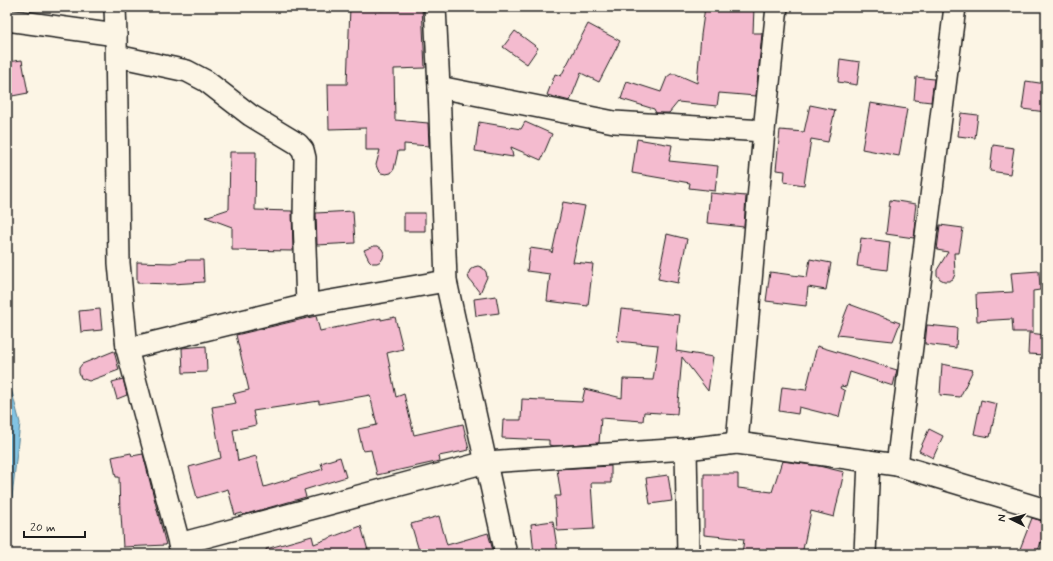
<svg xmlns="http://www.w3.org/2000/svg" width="1053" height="561" viewBox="0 0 1053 561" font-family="Mynerve,sans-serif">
<rect width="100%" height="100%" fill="#fcf5e5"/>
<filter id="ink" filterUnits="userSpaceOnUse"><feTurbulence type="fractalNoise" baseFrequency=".025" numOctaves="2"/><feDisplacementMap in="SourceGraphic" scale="8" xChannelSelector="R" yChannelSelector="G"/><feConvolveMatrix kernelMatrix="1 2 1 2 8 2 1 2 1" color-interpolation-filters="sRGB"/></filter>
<g filter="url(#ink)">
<!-- water -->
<polygon fill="#82c3e3" stroke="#598093" points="7,373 20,423 7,544"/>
<!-- building -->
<g fill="#f4bbcf" stroke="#1c1c1c">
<polygon points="350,7 380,7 380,10 422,7 425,68 394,69 395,120 428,123 429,146 404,144 404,151 398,151 394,169 391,173 386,174 381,173 378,170 376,165 380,150 366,150 366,128 329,129 328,84 347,84"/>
<polygon points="705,7 754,7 753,33 762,33 756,96 719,93 717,106 678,102 669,113 656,113 654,109 621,99 627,81 661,92 667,77 671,74 676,74 697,83 701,35"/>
<polygon points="588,24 620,41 599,82 581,73 570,101 547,95 555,74 561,76"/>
<polygon points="515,31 538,48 527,64 503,47"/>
<polygon points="840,59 860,62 857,85 838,82"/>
<polygon points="22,60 28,93 7,97 7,62"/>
<polygon points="916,77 934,79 931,102 914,100"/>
<polygon points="1026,81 1046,84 1046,112 1022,109"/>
<polygon points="870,103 907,109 899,156 862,149"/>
<polygon points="810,105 835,110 828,142 811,139 804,185 784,182 785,171 776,170 780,130 804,132"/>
<polygon points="961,113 978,115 975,138 958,136"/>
<polygon points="479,122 521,129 525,122 552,134 541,160 511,147 513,157 475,151"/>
<polygon points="637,139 672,145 669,161 718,166 715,191 689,188 690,183 632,173"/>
<polygon points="993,145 1014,148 1010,174 990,171"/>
<polygon points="230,152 256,152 255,210 292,211 293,251 232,250 232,227 205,217 229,209"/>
<polygon points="710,193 746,196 744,227 707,223"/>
<polygon points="890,200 916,204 914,221 916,222 914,238 886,234"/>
<polygon points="563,202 585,206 573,262 593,264 588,306 547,301 550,274 527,271 530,248 551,251 552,253"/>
<polygon points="353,211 355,243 317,245 316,213"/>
<rect x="404" y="213" width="21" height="18"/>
<polygon points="940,225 963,228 959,253 954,253 955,274 953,279 949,281 944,281 940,279 937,275 937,270 948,252 937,250"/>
<polygon points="667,234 687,239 678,283 658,279"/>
<polygon points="861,238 890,242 887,270 857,266"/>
<polygon points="374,246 378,246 382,249 384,253 383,258 381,261 377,263 372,263 369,260 364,250"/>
<polygon points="810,259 831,263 826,290 808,287 806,306 766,301 770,272 807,277"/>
<polygon points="188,260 203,260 204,282 172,284 137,283 137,262 171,263"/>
<polygon points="478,266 483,268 486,272 487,277 480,293 469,279 468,275 470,270 474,267"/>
<polygon points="1039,271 1040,290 1033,291 1033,332 1013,332 1012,319 977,321 976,294 1013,292 1011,273"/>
<polygon points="496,296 499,313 476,316 474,299"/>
<polygon points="849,304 900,323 893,341 837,335"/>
<polygon points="100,309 102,330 81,332 79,311"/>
<polygon points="621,309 680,315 676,351 713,357 708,391 682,357 677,414 644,412 643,421 601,418 599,443 554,446 549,445 549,440 502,438 503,420 521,420 522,399 582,402 585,389 622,398 623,379 653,380 658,345 617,341"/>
<polygon points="316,316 320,331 381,318 381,320 395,317 403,349 387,353 396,397 404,394 414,435 463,424 469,450 439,456 440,461 377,475 371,450 363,451 358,429 377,425 370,395 319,404 319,401 253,411 256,425 233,430 238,461 256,456 264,487 323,469 321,463 340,457 346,477 304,490 306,497 243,515 242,513 235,515 228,489 197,498 189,467 221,458 212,407 236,403 233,394 249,390 236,335"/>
<polygon points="927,325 957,328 956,348 925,344"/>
<polygon points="1029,333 1046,335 1046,355 1028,354"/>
<polygon points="206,346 207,372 183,373 182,348"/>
<polygon points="817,346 897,370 893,386 850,372 846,387 841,386 840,388 845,391 839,417 799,407 798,414 779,411 782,387 806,390"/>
<polygon points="114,351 119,370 89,381 81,378 79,373 79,368 82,364"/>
<polygon points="942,364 973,370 960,397 940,395"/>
<polygon points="123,379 127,395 117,399 112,382"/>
<polygon points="981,400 997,404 990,437 974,434"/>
<polygon points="929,429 943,436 933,458 919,451"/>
<polygon points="131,453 132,456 143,454 166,545 123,547 121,514 120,514 119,477 116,477 112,457"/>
<polygon points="782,461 819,466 844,472 834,517 811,511 802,554 742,554 744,539 704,535 704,474 738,474 738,488 772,492"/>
<polygon points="611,466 611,483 591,483 594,529 557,531 555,496 561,496 557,469"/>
<polygon points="668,475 672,501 650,504 646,478"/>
<polygon points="439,516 447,545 488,533 494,554 432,554 431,551 420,554 411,524"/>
<polygon points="1032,518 1046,522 1046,544 1041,542 1037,554 1018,554"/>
<polygon points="553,521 558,554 534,554 531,524"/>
<polygon points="361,526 369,554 267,554 266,549 312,536 314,544"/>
</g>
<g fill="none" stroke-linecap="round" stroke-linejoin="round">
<defs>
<g id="minor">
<polyline points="115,7 116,35 119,263 127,349 182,554"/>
<polyline points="435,7 439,87 446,281 506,554"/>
<polyline points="7,20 116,35"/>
<polyline points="117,56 187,71 206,81 250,115 298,144 303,150 305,158 304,219 307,305"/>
<polyline points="439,87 614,122 764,131"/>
<polyline points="127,349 307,305 446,281"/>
<polyline points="737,443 764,131 777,7"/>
<polyline points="686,449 688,554"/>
<polyline points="897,465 955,7"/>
<polyline points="179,544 486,462 686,449 737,443 897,465 1046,510"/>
<polyline points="865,554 869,461"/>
</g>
</defs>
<!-- minor casing -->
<use href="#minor" stroke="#1c1c1c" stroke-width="24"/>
<!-- minor -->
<use href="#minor" stroke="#fcf5e5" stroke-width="21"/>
</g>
</g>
<!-- margin -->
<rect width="1053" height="561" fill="none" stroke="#fcf5e5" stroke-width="24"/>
<rect x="12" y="12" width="1029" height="537" fill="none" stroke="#1c1c1c" stroke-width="1.5" filter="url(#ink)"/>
<!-- north arrow -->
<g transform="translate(1011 519) rotate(275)" stroke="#fcf5e5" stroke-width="3" paint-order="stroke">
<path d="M0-3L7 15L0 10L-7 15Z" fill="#1c1c1c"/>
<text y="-6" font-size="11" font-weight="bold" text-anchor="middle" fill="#1c1c1c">N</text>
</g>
<!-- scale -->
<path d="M24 531v6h61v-6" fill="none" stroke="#1c1c1c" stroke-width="2"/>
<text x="30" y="531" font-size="12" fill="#1c1c1c" stroke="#fcf5e5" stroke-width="3" paint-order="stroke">20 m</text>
</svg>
